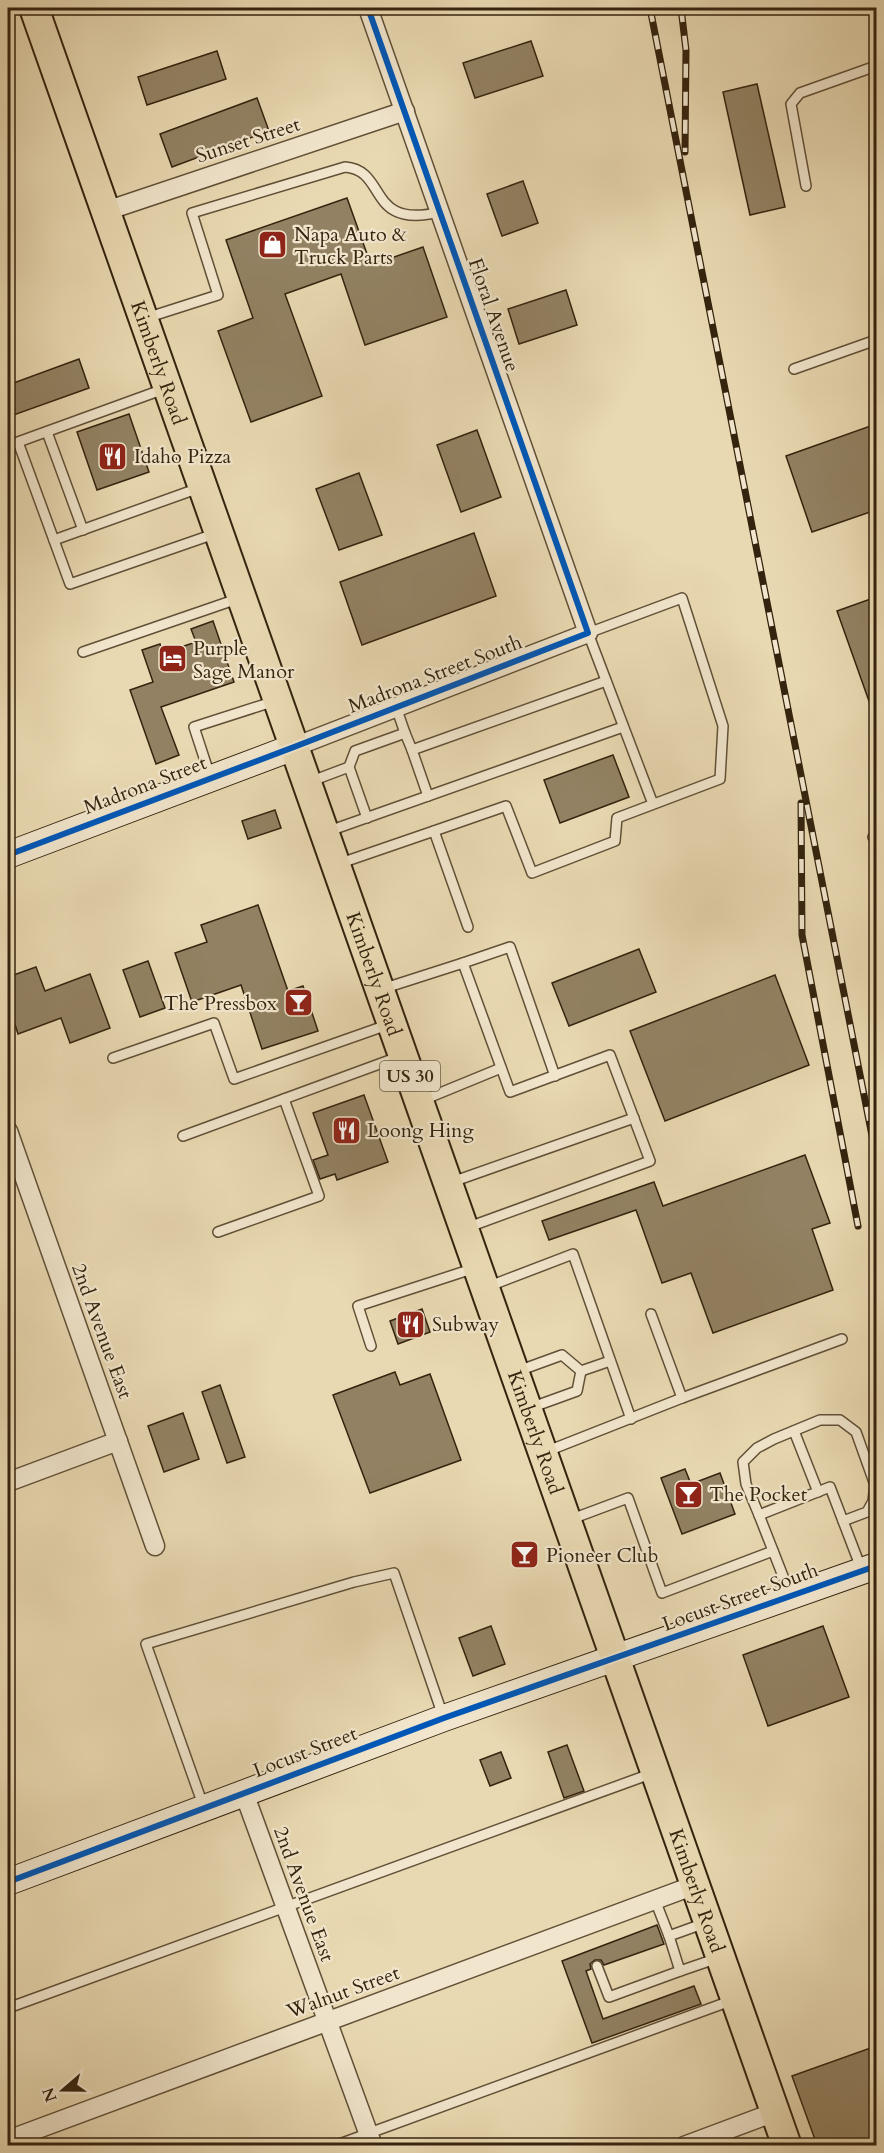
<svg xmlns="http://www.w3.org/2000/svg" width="884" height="2153" viewBox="0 0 884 2153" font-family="Cardo,serif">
<rect width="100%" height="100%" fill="#e9d9b2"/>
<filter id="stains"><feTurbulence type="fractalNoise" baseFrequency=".00333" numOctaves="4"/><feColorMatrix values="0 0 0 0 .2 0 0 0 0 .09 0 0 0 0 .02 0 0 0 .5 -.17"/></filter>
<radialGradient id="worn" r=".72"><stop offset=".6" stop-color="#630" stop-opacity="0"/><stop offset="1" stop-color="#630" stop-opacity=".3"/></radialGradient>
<!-- building -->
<g fill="#928263" stroke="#34230e" stroke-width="1.5">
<polygon points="531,41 543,76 475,98 463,63"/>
<polygon points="217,51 226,79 147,105 138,77"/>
<polygon points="757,84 785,207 750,215 723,92"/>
<polygon points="257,98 269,131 172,167 160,134"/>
<polygon points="523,181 538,223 502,236 487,194"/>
<polygon points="347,198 371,265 423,247 447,317 365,345 341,274 285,294 322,396 251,422 218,331 253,318 226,240"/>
<polygon points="566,290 577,325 519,344 508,309"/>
<polygon points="79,359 89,388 8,417 8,385"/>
<polygon points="129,414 149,472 97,490 77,432"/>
<polygon points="876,424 876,510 812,532 786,456"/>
<polygon points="477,430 501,497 461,512 437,445"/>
<polygon points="359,473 382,535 339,550 316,489"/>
<polygon points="474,533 496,596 362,645 340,582"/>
<polygon points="876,597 876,718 875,718 837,611"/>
<polygon points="213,621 234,682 161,707 179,755 156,764 130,690 153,682 142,650 160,644 163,653 196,642 191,629"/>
<polygon points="613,755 629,797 560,823 544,780"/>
<polygon points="275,810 281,828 248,839 242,821"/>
<polygon points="258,905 288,991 303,986 318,1031 262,1049 241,985 192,1002 175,953 207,942 201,925"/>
<polygon points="639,949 656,992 569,1026 552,983"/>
<polygon points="148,961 165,1008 140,1017 123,970"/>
<polygon points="36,967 45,991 90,974 110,1028 70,1043 61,1018 18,1034 8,1002 8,977"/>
<polygon points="775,975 809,1065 665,1121 630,1031"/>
<polygon points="364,1095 388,1162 337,1180 335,1174 320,1179 313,1160 328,1155 313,1113"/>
<polygon points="805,1155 830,1223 812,1229 833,1290 713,1333 691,1273 662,1283 636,1210 549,1240 542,1221 654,1182 663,1206"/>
<polygon points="422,1309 430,1332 398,1344 390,1321"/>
<polygon points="395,1372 400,1385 430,1374 461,1460 370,1493 333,1395"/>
<polygon points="220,1385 245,1457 227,1463 202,1392"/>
<polygon points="183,1413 199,1459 164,1472 148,1426"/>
<polygon points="685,1469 691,1484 720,1473 735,1514 682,1534 661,1478"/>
<polygon points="491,1626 505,1664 473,1676 459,1638"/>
<polygon points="823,1626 849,1697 768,1726 743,1655"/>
<polygon points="567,1745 584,1791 564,1798 548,1752"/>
<polygon points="501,1752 511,1778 490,1786 480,1760"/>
<polygon points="657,1925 664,1944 604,1965 601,1960 595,1960 590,1964 591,1969 586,1971 603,2019 694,1986 701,2004 592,2043 562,1961"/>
<polygon points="876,2046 876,2145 817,2145 792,2076"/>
</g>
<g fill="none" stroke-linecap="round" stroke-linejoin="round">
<defs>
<g id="lane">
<polyline points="806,186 791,104 800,93 876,66"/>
<path d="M146,318L218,295L192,213L345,167C388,170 366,230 440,212"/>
<polyline points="794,369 876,340"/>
<polyline points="164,389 18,442 70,584 217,533"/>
<polyline points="47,432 83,530"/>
<polyline points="54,540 199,488"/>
<polyline points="83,652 240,598"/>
<polyline points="396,707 405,733"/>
<polyline points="210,776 194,727 275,701"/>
<polyline points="309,782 349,767"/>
<polyline points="428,796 412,750 606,681"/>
<polyline points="367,818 349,767 355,751 405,733 412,750"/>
<polyline points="329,831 623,727"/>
<polyline points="434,831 506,806 532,873 615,841 617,818 720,779 723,726 682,598 588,633 653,804"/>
<polyline points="873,837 876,835"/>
<polyline points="338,864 434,831 468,927"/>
<polyline points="463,963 510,947 555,1076"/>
<polyline points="382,989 463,963 510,1092 610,1055 650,1161 466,1228"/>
<polyline points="113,1058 214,1023 234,1079 390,1024"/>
<polyline points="423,1100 501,1068"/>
<polyline points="183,1136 401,1056"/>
<polyline points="452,1182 634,1118"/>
<polyline points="218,1232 319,1196 284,1099"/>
<polyline points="487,1287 573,1254 631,1419"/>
<polyline points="651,1314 682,1398"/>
<polyline points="371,1346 358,1306 475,1268"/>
<polyline points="518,1371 562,1355 581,1371 577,1391 530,1408"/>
<polyline points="581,1371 610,1361"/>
<polyline points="794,1431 818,1492"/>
<polyline points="545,1452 682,1398 842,1339"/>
<polyline points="759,1515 746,1484 743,1462 757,1448 774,1439 820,1420 840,1420 856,1432 875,1485 873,1501 867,1512 843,1521"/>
<polyline points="569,1520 628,1498 662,1593 773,1551"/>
<polyline points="790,1594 759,1515 830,1487 861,1568"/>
<polyline points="203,1805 146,1644 354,1582 394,1573 443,1716"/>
<polyline points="655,1900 669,1936"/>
<polyline points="597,1966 609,1997 680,1971 669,1936 705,1923"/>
<polyline points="680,1971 718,1958"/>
<polyline points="8,2008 653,1773"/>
<polyline points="334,2146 733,2000"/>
</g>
<g id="street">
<polyline points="106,211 405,111"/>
<polyline points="294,747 588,633 368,8"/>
<polyline points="8,1131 155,1546"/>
<polyline points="8,1482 118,1441"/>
<polyline points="244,1793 373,2146"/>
<polyline points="8,2140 695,1885"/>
<polyline points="684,2146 775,2112"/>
</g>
<g id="secondary">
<polyline points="8,855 294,747"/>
<polyline points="8,1882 444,1718 876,1566"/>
</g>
<g id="primary">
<path id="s1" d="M34,8L787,2146"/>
</g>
</defs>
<!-- lane casing -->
<use href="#lane" stroke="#615037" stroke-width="12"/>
<!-- street casing -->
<use href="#street" stroke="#615037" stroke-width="21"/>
<!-- secondary casing -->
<use href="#secondary" stroke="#34230e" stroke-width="28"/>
<!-- primary casing -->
<use href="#primary" stroke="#34230e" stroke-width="32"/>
<!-- lane -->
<use href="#lane" stroke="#f1e6cd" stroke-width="9"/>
<!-- street -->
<use href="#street" stroke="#f1e6cd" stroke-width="18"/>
<!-- secondary -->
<use href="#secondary" stroke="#f1e6cd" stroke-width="26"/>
<!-- primary -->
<use href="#primary" stroke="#e9d9b2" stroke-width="28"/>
<defs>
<g id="rail">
<polyline points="650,8 876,1156"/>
<polyline points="681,8 686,50 685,152"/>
<polyline points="801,803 802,935 858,1226"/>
</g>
</defs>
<!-- rail casing -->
<use href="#rail" stroke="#34230e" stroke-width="7"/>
<!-- rail -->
<use href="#rail" stroke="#f1e6cd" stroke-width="4.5" stroke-dasharray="14" stroke-linecap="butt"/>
<defs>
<g id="cycleway">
<polyline points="8,855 294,747 588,633 368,8"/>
<polyline points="8,1882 444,1718 876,1566"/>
</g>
</defs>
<!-- cycleway casing -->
<use href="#cycleway" stroke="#f1e6cd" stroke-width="10"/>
<!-- cycleway -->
<use href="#cycleway" stroke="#0057b8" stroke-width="6"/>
</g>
<!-- icons -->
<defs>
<symbol id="shop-square" viewBox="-11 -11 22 22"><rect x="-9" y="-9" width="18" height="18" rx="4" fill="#8f2418" stroke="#f1e6cd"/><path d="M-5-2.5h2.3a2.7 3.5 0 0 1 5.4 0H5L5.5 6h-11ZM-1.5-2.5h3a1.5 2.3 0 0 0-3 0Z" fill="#fff"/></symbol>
<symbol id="restaurant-square" viewBox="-11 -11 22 22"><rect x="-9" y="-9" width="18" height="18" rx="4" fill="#8f2418" stroke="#f1e6cd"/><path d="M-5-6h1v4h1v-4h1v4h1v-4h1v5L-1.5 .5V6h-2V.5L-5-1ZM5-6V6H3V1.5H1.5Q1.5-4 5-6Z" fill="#fff"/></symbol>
<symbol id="hotel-square" viewBox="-11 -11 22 22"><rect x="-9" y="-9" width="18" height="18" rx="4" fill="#8f2418" stroke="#f1e6cd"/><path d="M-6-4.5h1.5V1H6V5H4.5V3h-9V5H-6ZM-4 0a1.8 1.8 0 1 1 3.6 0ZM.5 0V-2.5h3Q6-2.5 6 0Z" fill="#fff"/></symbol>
<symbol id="bar-square" viewBox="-11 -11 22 22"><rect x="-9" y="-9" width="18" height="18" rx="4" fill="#8f2418" stroke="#f1e6cd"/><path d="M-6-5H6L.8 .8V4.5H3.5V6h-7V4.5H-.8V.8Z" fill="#fff"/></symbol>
</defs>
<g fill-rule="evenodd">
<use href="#shop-square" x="256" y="228" width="33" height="33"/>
<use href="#restaurant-square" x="96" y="440" width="33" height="33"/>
<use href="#hotel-square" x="156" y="642" width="33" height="33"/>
<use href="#bar-square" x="282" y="986" width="33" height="33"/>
<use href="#restaurant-square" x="330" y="1114" width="33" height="33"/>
<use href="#restaurant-square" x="394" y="1308" width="33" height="33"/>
<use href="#bar-square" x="672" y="1478" width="33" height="33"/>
<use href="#bar-square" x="508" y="1538" width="33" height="33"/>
</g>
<g text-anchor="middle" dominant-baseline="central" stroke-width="4.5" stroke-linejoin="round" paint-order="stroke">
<!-- shield labels -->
<rect fill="#f1e6cd" stroke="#6d5e47" stroke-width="1.5" x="380" y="1061" width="60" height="30" rx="4.5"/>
<g font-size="18" font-weight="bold" fill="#34230e">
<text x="410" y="1076">US 30</text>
</g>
<!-- street labels -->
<g font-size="20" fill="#34230e" stroke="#f1e6cd">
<text transform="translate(248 140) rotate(-18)">Sunset Street</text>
<text transform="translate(494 315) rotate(71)">Floral Avenue</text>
<text stroke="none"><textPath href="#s1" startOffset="376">Kimberly Road</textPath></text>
<text transform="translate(435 674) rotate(-21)">Madrona Street South</text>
<text transform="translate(145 785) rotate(-21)">Madrona Street</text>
<text stroke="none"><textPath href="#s1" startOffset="1024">Kimberly Road</textPath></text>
<text transform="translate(102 1331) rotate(70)">2nd Avenue East</text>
<text stroke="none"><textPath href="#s1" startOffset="1510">Kimberly Road</textPath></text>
<text transform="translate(740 1597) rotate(-20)">Locust Street South</text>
<text transform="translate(305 1752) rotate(-21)">Locust Street</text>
<text stroke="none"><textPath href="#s1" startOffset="1996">Kimberly Road</textPath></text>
<text transform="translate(304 1894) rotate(70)">2nd Avenue East</text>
<text transform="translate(343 1992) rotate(-20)">Walnut Street</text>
</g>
<!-- poi labels -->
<g font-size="20" fill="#34230e" stroke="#f1e6cd" text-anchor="start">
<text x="294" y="234">Napa Auto &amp;<tspan x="294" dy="23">Truck Parts</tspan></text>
<text x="134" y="456">Idaho Pizza</text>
<text x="193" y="648">Purple<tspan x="193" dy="23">Sage Manor</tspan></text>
<text x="277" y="1003" text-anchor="end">The Pressbox</text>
<text x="367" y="1130">Loong Hing</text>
<text x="432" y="1324">Subway</text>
<text x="709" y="1494">The Pocket</text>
<text x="546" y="1555">Pioneer Club</text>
</g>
</g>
<!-- margin -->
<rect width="884" height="2153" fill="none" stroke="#e9d9b2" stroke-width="30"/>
<rect x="9" y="9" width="866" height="2135" fill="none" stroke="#34230e" stroke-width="3"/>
<rect x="15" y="15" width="854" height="2123" fill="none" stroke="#34230e" stroke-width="1.5"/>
<!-- north arrow -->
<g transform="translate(63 2090) rotate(250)" stroke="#f1e6cd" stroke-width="4.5" paint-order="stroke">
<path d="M0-4.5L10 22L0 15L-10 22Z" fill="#34230e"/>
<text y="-9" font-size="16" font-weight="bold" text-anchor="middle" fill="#34230e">N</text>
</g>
<rect width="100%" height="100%" filter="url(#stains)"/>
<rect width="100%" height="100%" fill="url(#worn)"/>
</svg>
